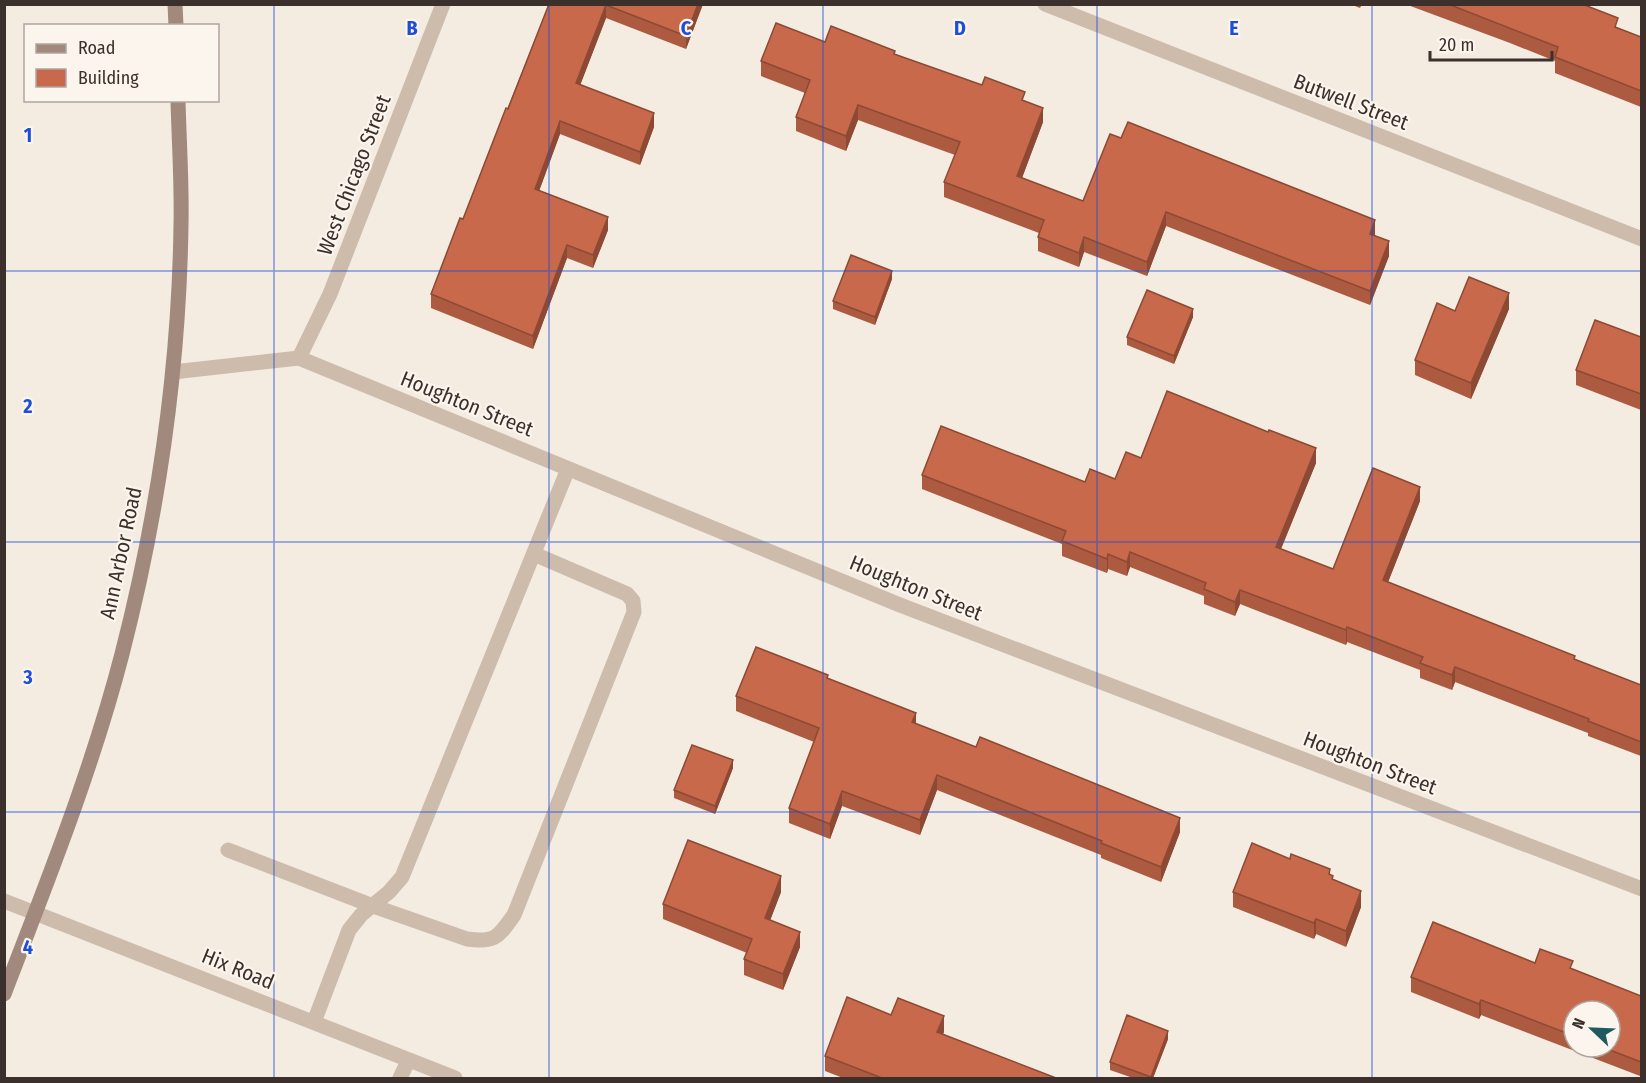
<svg xmlns="http://www.w3.org/2000/svg" width="1646" height="1083" viewBox="0 0 1646 1083" font-family="'Fira Sans Condensed',sans-serif">
<rect width="100%" height="100%" fill="#f4ebe1"/>
<g fill="none" stroke-linecap="round" stroke-linejoin="round">
<!-- service -->
<g stroke="#cdbbac" stroke-width="15">
<path d="M228,850L373,906L467,939C496,943 498,937 514,915L634,612L633,601L627,594L534,554"/>
<polyline points="314,1022 349,930 361,915 389,892 402,877 568,469"/>
</g>
<!-- minor -->
<g stroke="#cdbbac" stroke-width="15">
<polyline points="1045,4 1642,239"/>
<polyline points="299,358 330,294 443,4"/>
<polyline points="173,372 299,358 900,605 1642,889"/>
<polyline points="4,901 35,913"/>
<polyline points="400,1078 408,1061"/>
</g>
<!-- tertiary -->
<polyline stroke="#cdbbac" stroke-width="15" points="35,913 455,1078"/>
<!-- secondary -->
<g stroke="#a18a7d" stroke-width="15">
<polyline points="175,4 176,26"/>
<path d="M4,994C47,882 92,770 122,654C158,514 179,370 181,225C182,184 179,142 178,100"/>
</g>
</g>
<!-- wall -->
<g fill="#ac5a40" fill-rule="evenodd">
<polygon points="549,4 703,4 686,49 606,18 580,85 654,127 640,165 560,134 539,191 608,230 593,268 567,258 533,349 431,308 431,294 463,219"/>
<polygon points="1350,4 1362,4 1360,8"/>
<polygon points="1405,4 1582,4 1618,28 1641,37 1641,107 1555,73 1555,61 1510,43"/>
<polygon points="825,42 895,54 1025,101 1043,122 1022,178 1083,201 1375,234 1375,235 1389,256 1370,305 1166,226 1147,276 1084,252 1079,267 1038,251 1038,237 1039,233 944,197 944,182 955,155 858,120 846,151 796,131 796,117 805,93 761,76 761,61"/>
<polygon points="892,279 875,325 833,309 833,301"/>
<polygon points="1509,309 1471,399 1415,375 1415,360 1455,311"/>
<polygon points="1193,317 1174,364 1127,345 1127,337"/>
<polygon points="1641,337 1641,410 1576,385 1576,370"/>
<polygon points="1141,458 1316,463 1281,549 1333,569 1420,501 1388,582 1575,660 1641,685 1641,756 1588,736 1588,733 1455,682 1452,690 1420,678 1420,670 1347,642 1346,645 1240,604 1235,616 1204,604 1204,596 1130,567 1127,576 1108,569 1107,573 1062,556 1062,544 922,489 922,475 1085,482 1115,479"/>
<polygon points="828,679 916,724 1180,832 1161,882 1101,858 1101,855 937,790 920,835 842,806 830,839 789,823 789,808 814,742 736,711 736,696"/>
<polygon points="733,768 715,814 674,798 674,790"/>
<polygon points="1330,875 1333,880 1361,907 1346,947 1316,934 1314,939 1233,907 1233,892"/>
<polygon points="781,892 770,920 800,947 783,990 744,975 744,959 747,953 663,919 663,904"/>
<path d="M1535,963L1573,969L1641,996V1078L1640,1076L1481,1015L1479,1019L1411,992V977ZM1574,1011L1610,1047H1574Z"/>
<polygon points="891,1015 944,1032 942,1034 1056,1078 843,1078 825,1071 825,1056"/>
<polygon points="1168,1039 1153,1078 1133,1078 1110,1070 1110,1062"/>
</g>
<!-- shaded-wall -->
<g fill="#8c4a34">
<polygon points="698,4 703,4 686,49 686,36"/>
<polygon points="606,5 606,18 576,96 576,83"/>
<polygon points="858,105 858,120 846,151 846,136"/>
<polygon points="1043,108 1043,122 1017,191 1017,176"/>
<polygon points="654,113 654,127 640,165 640,152"/>
<polygon points="560,121 560,134 535,202 535,189"/>
<polygon points="1166,212 1166,226 1147,276 1147,262"/>
<polygon points="608,217 608,230 593,268 593,255"/>
<polygon points="1375,220 1375,234 1370,248 1370,234"/>
<polygon points="1084,237 1084,252 1079,267 1079,253"/>
<polygon points="1389,241 1389,256 1370,305 1370,291"/>
<polygon points="567,245 567,258 533,349 533,336"/>
<polygon points="892,271 892,279 875,325 875,317"/>
<polygon points="1509,293 1509,309 1471,399 1471,383"/>
<polygon points="1193,309 1193,317 1174,364 1174,356"/>
<polygon points="1316,448 1316,463 1276,561 1276,547"/>
<polygon points="1420,487 1420,501 1383,595 1383,580"/>
<polygon points="1130,552 1130,567 1127,576 1127,562"/>
<polygon points="1108,554 1108,569 1107,573 1107,559"/>
<polygon points="1240,590 1240,604 1235,616 1235,602"/>
<polygon points="1347,627 1347,642 1346,645 1346,630"/>
<polygon points="1455,667 1455,682 1452,690 1452,675"/>
<polygon points="916,713 916,728 912,722"/>
<polygon points="733,760 733,768 715,814 715,806"/>
<polygon points="937,775 937,790 920,835 920,820"/>
<polygon points="842,791 842,806 830,839 830,824"/>
<polygon points="1180,818 1180,832 1161,882 1161,867"/>
<polygon points="781,876 781,892 765,934 765,918"/>
<polygon points="1361,891 1361,907 1346,947 1346,931"/>
<polygon points="1316,919 1316,934 1314,939 1314,923"/>
<polygon points="800,932 800,947 783,990 783,974"/>
<polygon points="1481,1000 1481,1015 1479,1019 1479,1004"/>
<polygon points="944,1016 944,1032 937,1048 937,1032"/>
<polygon points="1168,1031 1168,1039 1153,1078 1151,1078"/>
</g>
<!-- building -->
<g fill="#c8694b" stroke="#8c4a34" stroke-width="1.5">
<polygon points="549,4 698,4 686,36 606,5 576,83 654,113 640,152 560,121 535,189 608,217 593,255 567,245 533,336 431,294 460,218 463,219 506,108 508,109"/>
<polygon points="1448,4 1582,4 1618,18 1615,27 1641,37 1641,91 1555,57 1558,47"/>
<polygon points="776,23 825,42 831,26 895,51 894,54 982,85 985,77 1025,92 1022,100 1043,108 1017,176 1083,201 1110,134 1121,138 1128,122 1375,220 1370,234 1389,241 1370,291 1166,212 1147,262 1084,237 1079,253 1038,237 1044,220 944,182 960,142 858,105 846,136 796,117 810,80 761,61"/>
<polygon points="851,255 892,271 875,317 833,301"/>
<polygon points="1469,277 1509,293 1471,383 1415,360 1437,303 1455,311"/>
<polygon points="1147,290 1193,309 1174,356 1127,337"/>
<polygon points="1595,320 1641,337 1641,394 1576,370"/>
<polygon points="1167,391 1268,432 1269,430 1316,448 1276,547 1333,569 1373,468 1420,487 1383,580 1575,656 1574,659 1641,685 1641,742 1588,721 1589,719 1455,667 1452,675 1420,663 1423,657 1347,627 1346,630 1240,590 1235,602 1204,589 1206,583 1130,552 1127,562 1108,554 1107,559 1062,541 1066,531 922,475 941,426 1085,482 1090,469 1115,479 1126,452 1141,458"/>
<polygon points="756,647 828,675 827,678 916,713 912,722 976,747 980,737 1180,818 1161,867 1101,843 1102,841 937,775 920,820 842,791 830,824 789,808 819,728 736,696"/>
<polygon points="692,745 733,760 715,806 674,790"/>
<polygon points="688,840 781,876 765,918 800,932 783,974 744,959 752,939 663,904"/>
<polygon points="1252,843 1290,859 1291,854 1330,869 1329,874 1333,876 1332,879 1361,891 1346,931 1316,919 1314,923 1233,892"/>
<polygon points="1433,922 1535,963 1540,949 1573,961 1570,968 1641,996 1641,1062 1602,1047 1610,1047 1610,1011 1574,1011 1574,1036 1481,1000 1479,1004 1411,977"/>
<polygon points="847,997 891,1015 898,998 944,1016 937,1032 1056,1078 882,1078 825,1056"/>
<polygon points="1127,1015 1168,1031 1151,1077 1110,1062"/>
</g>
<!-- grid -->
<path fill="none" stroke="#1d4ed8" stroke-width="1.5" stroke-opacity="0.55" d="M274,4V1078M549,4V1078M823,4V1078M1097,4V1078M1372,4V1078M4,271H1642M4,542H1642M4,812H1642"/>
<g text-anchor="middle" dominant-baseline="central" stroke-width="4.5" stroke-linejoin="round" paint-order="stroke">
<!-- street labels -->
<g font-size="21" fill="#3b302b" stroke="#fbf5ee">
<text transform="translate(1351 102) rotate(21)">Butwell Street</text>
<text transform="translate(354 175) rotate(-69)">West Chicago Street</text>
<text transform="translate(467 404) rotate(22)">Houghton Street</text>
<text transform="translate(121 553) rotate(-78)">Ann Arbor Road</text>
<text transform="translate(916 588) rotate(22)">Houghton Street</text>
<text transform="translate(1370 763) rotate(21)">Houghton Street</text>
<text transform="translate(238 969) rotate(22)">Hix Road</text>
</g>
</g>
<g font-size="20" text-anchor="middle" font-weight="bold" fill="#1d4ed8" stroke="#fbf5ee" stroke-width="4.5" stroke-linejoin="round" paint-order="stroke">
<text x="412" y="35">B</text>
<text x="686" y="35">C</text>
<text x="960" y="35">D</text>
<text x="1234" y="35">E</text>
<text x="28" y="142">1</text>
<text x="28" y="413">2</text>
<text x="28" y="684">3</text>
<text x="28" y="954">4</text>
</g>
<!-- border -->
<rect width="1646" height="1083" fill="none" stroke="#3b302b" stroke-width="12"/>
<!-- legend -->
<rect x="24" y="24" width="195" height="78" fill="#fbf5ee" stroke="#aea6a0" stroke-width="1.5"/>
<rect x="36" y="44" width="30" height="9" fill="#a18a7d" stroke="#aea6a0" stroke-width="1.5"/>
<text x="78" y="54" font-size="18" fill="#3b302b">Road</text>
<rect x="36" y="69" width="30" height="18" fill="#c8694b" stroke="#aea6a0" stroke-width="1.5"/>
<text x="78" y="84" font-size="18" fill="#3b302b">Building</text>
<!-- north arrow -->
<g transform="translate(1592 1029) rotate(293)"><circle r="28" fill="#fbf5ee" stroke="#aea6a0" stroke-width="1.5"/>
<path d="M0-4.5L10 22L0 15L-10 22Z" fill="#1f5a5e"/>
<text y="-9" font-size="16" font-weight="bold" text-anchor="middle" fill="#3b302b">N</text>
</g>
<!-- scale -->
<path d="M1430 51v9h122v-9" fill="none" stroke="#3b302b" stroke-width="3"/>
<text x="1439" y="51" font-size="18" fill="#3b302b" stroke="#fbf5ee" stroke-width="4.5" paint-order="stroke">20 m</text>
</svg>
